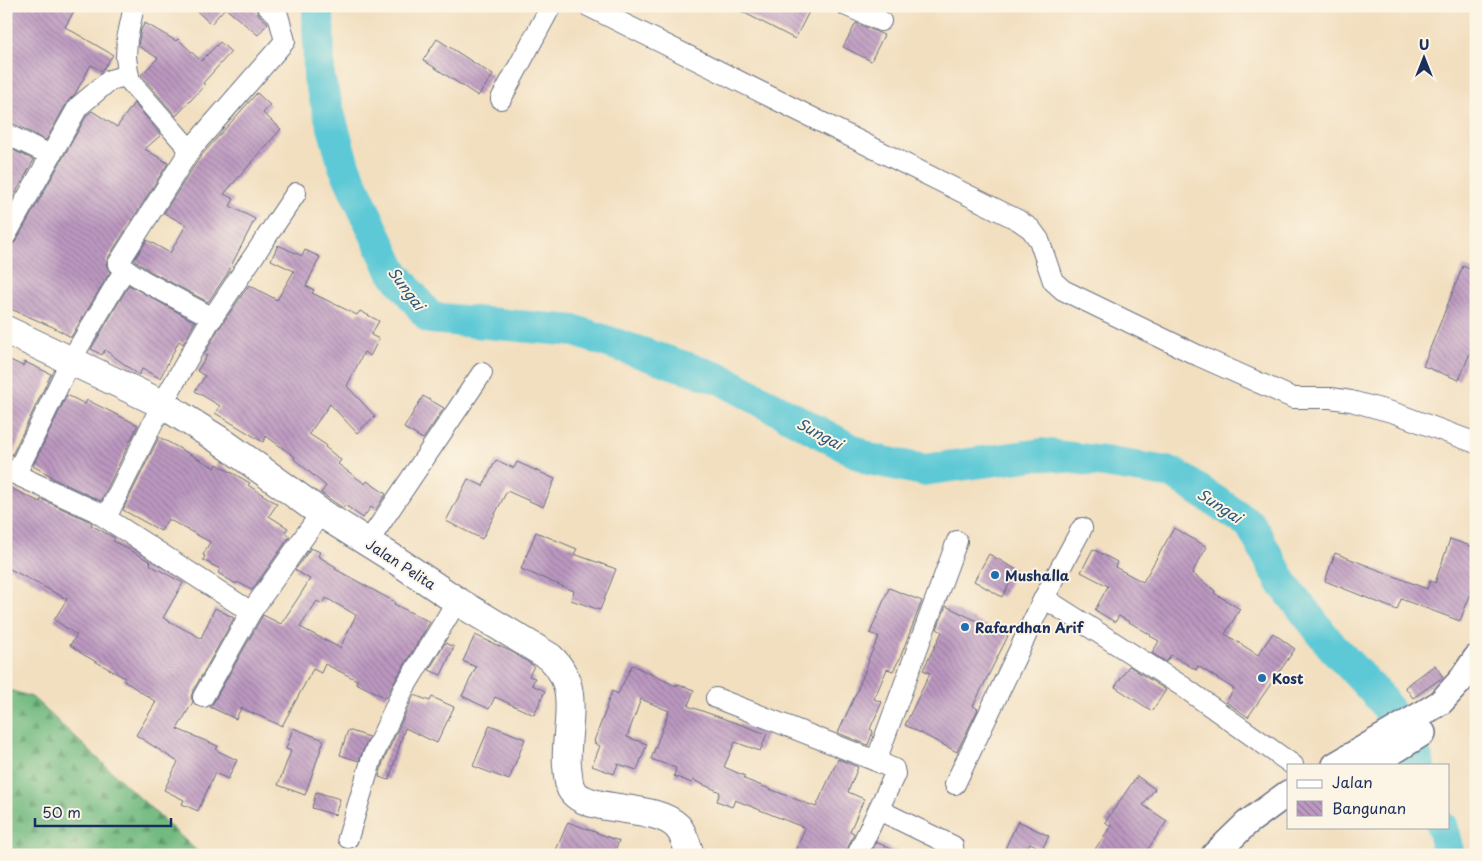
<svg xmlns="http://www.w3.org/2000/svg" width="1482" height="861" viewBox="0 0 1482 861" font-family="'Playpen Sans',sans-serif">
<defs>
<pattern id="forest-firs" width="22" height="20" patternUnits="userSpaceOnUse" patternTransform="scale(1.25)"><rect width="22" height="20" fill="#72ba80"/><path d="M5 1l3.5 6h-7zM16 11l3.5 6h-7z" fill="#5d986c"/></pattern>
<pattern id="building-back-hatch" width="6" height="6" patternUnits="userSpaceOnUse" patternTransform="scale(1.25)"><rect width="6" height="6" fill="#bc98c0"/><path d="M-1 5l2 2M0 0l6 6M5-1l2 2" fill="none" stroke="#987c9f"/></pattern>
</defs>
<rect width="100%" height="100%" fill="#fcf5e5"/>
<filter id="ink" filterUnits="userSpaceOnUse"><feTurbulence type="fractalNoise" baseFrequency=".02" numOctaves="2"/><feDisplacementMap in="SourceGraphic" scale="10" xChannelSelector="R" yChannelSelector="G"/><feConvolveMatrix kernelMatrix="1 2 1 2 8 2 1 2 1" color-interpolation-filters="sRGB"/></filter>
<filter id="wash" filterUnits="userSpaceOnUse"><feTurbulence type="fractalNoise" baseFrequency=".0096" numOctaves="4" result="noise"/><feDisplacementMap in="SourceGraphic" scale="20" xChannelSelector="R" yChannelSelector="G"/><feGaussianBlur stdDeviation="1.12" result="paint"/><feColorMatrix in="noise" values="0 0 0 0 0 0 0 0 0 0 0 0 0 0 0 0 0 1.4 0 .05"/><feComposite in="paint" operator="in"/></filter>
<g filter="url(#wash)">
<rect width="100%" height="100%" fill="#f2dfc0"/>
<!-- forest -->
<polygon fill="url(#forest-firs)" stroke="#46746f" points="6,689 32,697 201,855 6,855"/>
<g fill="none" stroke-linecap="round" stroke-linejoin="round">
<!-- river -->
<g stroke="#5dc9d6" stroke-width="32">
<polyline points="318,6 319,78 344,166 391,269 430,318 575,331 721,379 869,459 923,470 1042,454 1104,462 1173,473 1250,524 1283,584 1330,644 1382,700 1413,749 1419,765"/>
<polyline points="1442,827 1449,855"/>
</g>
</g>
<g id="blocks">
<!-- building -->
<g fill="url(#building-back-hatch)" fill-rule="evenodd">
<polygon points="6,6 77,6 65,27 113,55 102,71 91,65 75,94 68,101 46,140 6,120"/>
<polygon points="191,6 254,6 259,15 268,23 258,35 225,8 211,24"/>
<polygon points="731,6 812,6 795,39"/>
<polygon points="145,23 176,41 178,39 201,61 220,42 231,52 203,83 205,85 176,116 141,75 158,58 138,46 141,29"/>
<polygon points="856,23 884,35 871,61 843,47"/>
<polygon points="437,39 493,75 478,96 423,60"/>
<polygon points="257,93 270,105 263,113 281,129 224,194 234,199 230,206 255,219 227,274 208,302 150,271 134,260 147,240 170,253 186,225 164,213 200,157"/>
<polygon points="134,103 161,135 145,149 168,163 108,258 106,264 110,272 71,337 53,327 6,307 6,247 12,245 16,241 87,115 92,111 117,127"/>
<polygon points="11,149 34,160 6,210 6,158"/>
<polygon points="278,245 302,256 305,250 320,257 306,286 314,290 312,293 357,315 360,311 379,321 371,335 379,339 370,356 364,352 347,386 375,416 357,433 330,404 309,434 326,445 325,447 341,460 338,464 365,484 367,481 386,494 375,510 371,507 363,518 345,505 343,508 321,493 326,486 294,459 295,457 266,436 263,442 215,413 220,406 195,391 205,376 197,371 207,356 204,355 218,330 249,285 277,300 294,271 271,260"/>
<polygon points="1463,266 1476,272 1476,350 1472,348 1459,380 1423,366"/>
<polygon points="129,285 195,322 183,344 179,341 160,378 142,369 139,375 105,350 102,355 91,349"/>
<polygon points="6,358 23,366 25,362 51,374 12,455 6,452"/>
<polygon points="67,395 85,404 87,400 138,425 101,501 50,477 51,476 33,466"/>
<polygon points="423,396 444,408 423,439 404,428"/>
<polygon points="159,437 215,468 217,464 250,483 248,485 277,504 269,516 288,528 284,533 290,536 252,590 237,582 236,584 218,573 220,569 203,560 205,556 203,555 210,542 168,519 161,531 123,510"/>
<polygon points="496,460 514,468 517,462 555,479 543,507 507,491 482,539 446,521 468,479 483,486"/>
<polygon points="6,486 40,502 41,499 89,521 92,523 91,525 115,538 113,541 151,562 150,565 183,583 163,618 201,638 215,608 234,618 193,691 191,697 193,702 177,729 218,746 216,750 237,760 228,779 215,773 198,811 182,804 184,800 164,790 178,762 136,735 156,702 123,680 125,678 84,655 70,645 77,635 54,620 67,599 6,567"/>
<polygon points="1174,528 1207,547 1192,573 1215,591 1214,593 1240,609 1225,634 1258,655 1273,633 1295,649 1248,717 1226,702 1234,689 1198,666 1196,670 1171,655 1166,662 1152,653 1159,641 1150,636 1151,635 1119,616 1115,622 1095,610 1108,586 1081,572 1093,549 1117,562 1115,567 1143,582"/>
<polygon points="536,532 577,549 574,554 616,569 600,610 571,600 574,591 521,569"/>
<polygon points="1450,539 1476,548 1476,580 1460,621 1401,599 1397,610 1325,581 1335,553 1427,589 1430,581 1435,583"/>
<path d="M311,548L320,552L318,556L336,567L335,569L395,602L394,604L430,622L393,684L386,698L356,683L357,680L325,664L321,673L313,669L282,726L241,708L236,719L210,707L213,703L263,615L281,624L302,592L310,579L295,570ZM326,598L356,615L340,648L300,627L317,601L322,604Z"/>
<polygon points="989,554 1017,570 1002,597 974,581"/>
<polygon points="889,588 922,601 900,658 893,671 887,669 874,699 882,702 870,729 873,731 868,745 838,733 857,691 869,661 868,660 879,637 870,633"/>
<polygon points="946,606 1008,636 973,706 978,709 957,752 905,725 930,673 923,670 942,632 937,629"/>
<polygon points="475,635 512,652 534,666 529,676 535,678 532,685 545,691 534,715 495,697 489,709 462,696 476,667 463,661"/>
<polygon points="445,643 454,647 441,675 429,670"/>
<polygon points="632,665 676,686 677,684 694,690 688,706 767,734 760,751 735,742 724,767 745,776 744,779 816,807 838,759 858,767 848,792 864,799 850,831 854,833 845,855 794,855 805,828 735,800 732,807 717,801 720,792 693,780 692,783 674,776 676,768 651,759 669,711 641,699 627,737 647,744 637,770 618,764 614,774 592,766 600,746 594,743 595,741 594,741 607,707 606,707 612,691 618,694"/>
<polygon points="1435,665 1443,677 1413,698 1405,687"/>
<polygon points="1129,666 1166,690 1152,711 1115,687"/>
<polygon points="414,695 430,701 432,697 454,707 437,743 405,728 389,780 379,777 383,762"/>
<polygon points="490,725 525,739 509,780 473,766"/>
<polygon points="293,728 324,740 305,795 278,785 291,751 286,749"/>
<polygon points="348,730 369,737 359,761 340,755"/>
<polygon points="1137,776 1155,789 1143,805 1167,821 1144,855 1091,855 1111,826 1105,822"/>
<polygon points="316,792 340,799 335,815 312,808"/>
<polygon points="1018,821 1049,836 1042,849 1030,843 1024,855 1002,855"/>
<polygon points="568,822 619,841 613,855 554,855"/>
<polygon points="876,842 905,855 870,855"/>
</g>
</g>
</g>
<g filter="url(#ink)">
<use href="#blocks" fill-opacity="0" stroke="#666d80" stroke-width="1"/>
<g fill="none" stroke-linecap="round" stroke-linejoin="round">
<defs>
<g id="minor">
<polyline points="134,6 127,39 126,57 129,80 190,150"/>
<polyline points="588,6 1018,220 1031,229 1039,240 1053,281 1063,290 1199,356 1293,398 1331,398 1351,401 1395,413 1476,443"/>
<polyline points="847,6 881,21"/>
<polyline points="501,99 551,6"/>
<polyline points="6,134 51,155 6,235"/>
<polyline points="51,155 78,107 110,80 129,75"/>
<polyline points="213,318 144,281 118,264 190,150 285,41 278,15 267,6"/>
<polyline points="6,470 95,511 251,612 203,697"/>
<polyline points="16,474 71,360 125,269"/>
<polyline points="106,518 162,404 208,324 296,193"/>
<polyline points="368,542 482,373"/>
<polyline points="1044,598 1182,686 1293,765"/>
<polyline points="251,612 321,513"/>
<polyline points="716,698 876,761 894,769 895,774 857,855"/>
<polyline points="876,761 957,541"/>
<polyline points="955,784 1044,598 1082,528"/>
<polyline points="879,810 953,846 954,855"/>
<polyline points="348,838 372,758 403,690 457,601"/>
</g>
<g id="tertiary">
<polyline points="1335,765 1425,712 1441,702 1461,680 1476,658"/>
<polyline points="1372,765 1423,733"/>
<polyline points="1214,855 1247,823 1288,793"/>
</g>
<path id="trunk" d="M6,330L162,404L224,443L321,513L399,562L457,601L550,657C583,688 564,728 567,766C568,773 568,783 571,789C586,815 654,802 678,827C684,834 687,846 690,855"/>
</defs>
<!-- minor casing -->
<use href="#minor" stroke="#666d80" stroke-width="22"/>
<!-- tertiary casing -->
<use href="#tertiary" stroke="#666d80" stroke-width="28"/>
<!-- trunk casing -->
<use href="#trunk" stroke="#666d80" stroke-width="30"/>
<!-- minor -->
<use href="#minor" stroke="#fff" stroke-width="20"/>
<!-- tertiary -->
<use href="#tertiary" stroke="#fff" stroke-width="25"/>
<!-- trunk -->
<use href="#trunk" stroke="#fff" stroke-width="28"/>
</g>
</g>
<!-- markers -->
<g fill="#1f6fb2" stroke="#fcf5e5" stroke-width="2">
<circle cx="995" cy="575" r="5"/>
<circle cx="965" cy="627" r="5"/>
<circle cx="1262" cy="678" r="5"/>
</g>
<g text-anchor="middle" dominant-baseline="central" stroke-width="4" stroke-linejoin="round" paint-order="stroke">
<!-- street labels -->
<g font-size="14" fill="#1b2f5e" stroke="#fcf5e5">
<text transform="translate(401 564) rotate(33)">Jalan Pelita</text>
</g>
<!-- poi labels -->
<g font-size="14" font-weight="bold" fill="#1b2f5e" stroke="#fcf5e5" text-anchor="start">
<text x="1005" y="575">Mushalla</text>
<text x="975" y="627">Rafardhan Arif</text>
<text x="1272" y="678">Kost</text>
</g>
<!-- water labels -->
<g font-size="15" font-style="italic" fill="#2c567c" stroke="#fcf5e5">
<text transform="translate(407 288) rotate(53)">Sungai</text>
<text transform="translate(820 433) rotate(28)">Sungai</text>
<text transform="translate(1220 505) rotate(33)">Sungai</text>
</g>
</g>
<!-- margin -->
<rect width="1482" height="861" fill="none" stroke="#fcf5e5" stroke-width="25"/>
<!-- legend -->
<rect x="1287" y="764" width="162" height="65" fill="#fcf5e5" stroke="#a2a6af"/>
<rect x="1297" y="780" width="25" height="8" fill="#ffffff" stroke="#a2a6af"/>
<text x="1332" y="788" font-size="15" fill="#1b2f5e">Jalan</text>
<rect x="1297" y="801" width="25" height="15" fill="url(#building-back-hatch)" stroke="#a2a6af"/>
<text x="1332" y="814" font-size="15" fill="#1b2f5e">Bangunan</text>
<!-- north arrow -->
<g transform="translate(1424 58)" stroke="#fcf5e5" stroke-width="4" paint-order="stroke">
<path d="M0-4L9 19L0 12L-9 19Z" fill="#1b2f5e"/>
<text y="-8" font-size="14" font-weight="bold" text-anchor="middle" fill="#1b2f5e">U</text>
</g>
<!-- scale -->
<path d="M35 818v8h136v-8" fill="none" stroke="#1b2f5e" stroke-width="2.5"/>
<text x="42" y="818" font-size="15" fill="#1b2f5e" stroke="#fcf5e5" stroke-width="4" paint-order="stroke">50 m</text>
</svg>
